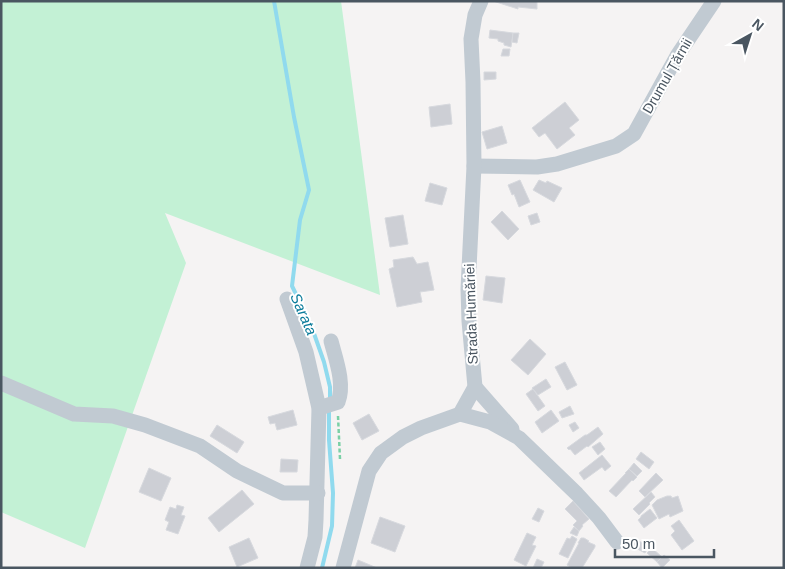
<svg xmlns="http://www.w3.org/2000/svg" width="785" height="569" viewBox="0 0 785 569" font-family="Helvetica,sans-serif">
<rect width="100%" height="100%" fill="#f5f3f3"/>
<!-- green -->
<polygon fill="#c3f1d5" points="1,1 341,1 380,295 165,213 186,263 85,548 1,512"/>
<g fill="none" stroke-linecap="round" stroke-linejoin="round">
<!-- stream -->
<g stroke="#90daee" stroke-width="4">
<polyline points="274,1 294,117 309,190 300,220 292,286 311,325 324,362 330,387 330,402"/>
<polyline points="322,568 332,526 333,493 329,440 329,409"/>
</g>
</g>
<!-- building -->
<g fill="#cdcfd5" stroke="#d7d9de">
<polygon points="493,1 537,1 537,9 518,7 518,9"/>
<polygon points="490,30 513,33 511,47 504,45 504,43 498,41 498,39 489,38"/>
<polygon points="513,33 519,33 517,43 512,42"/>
<polygon points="503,49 510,49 509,56 501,56"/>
<polygon points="484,72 496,72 496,79 484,80"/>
<polygon points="565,102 579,120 569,128 575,135 557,149 545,133 539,137 532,128"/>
<polygon points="450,104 452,124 431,127 429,107"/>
<polygon points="502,126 507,143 487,149 482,132"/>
<polygon points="520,180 530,202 519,207 514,194 512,195 508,185"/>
<polygon points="539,180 546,183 547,181 562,188 554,202 533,190"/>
<polygon points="430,183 447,188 442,205 425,201"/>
<polygon points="502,211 519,229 508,240 491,222"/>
<polygon points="537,213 540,222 531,225 528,216"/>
<polygon points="403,215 408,244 390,247 385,218"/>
<polygon points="413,257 417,264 428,262 434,290 420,292 422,302 397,307 389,269 394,267 393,260"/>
<polygon points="486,276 505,278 502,303 483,300"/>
<polygon points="530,339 546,354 528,375 511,360"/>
<polygon points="565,362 577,385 567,390 555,367"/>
<polygon points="546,379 551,387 538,395 532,388"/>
<polygon points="533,389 545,406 538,411 526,394"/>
<polygon points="570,406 574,414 562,418 559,412"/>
<polygon points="293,410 297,425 277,430 275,423 270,424 268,417"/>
<polygon points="551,410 559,421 542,433 535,422"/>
<polygon points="369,414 379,431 362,440 353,423"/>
<polygon points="575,422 579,428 573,432 569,425"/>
<polygon points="217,425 244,442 237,453 210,436"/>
<polygon points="598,427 603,434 588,447 587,446 575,455 570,449 569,450 567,448 585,435 587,435"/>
<polygon points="600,442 605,449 598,455 592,447"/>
<polygon points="641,452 654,462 649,469 636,459"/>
<polygon points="602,455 611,466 605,471 602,467 584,480 579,473"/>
<polygon points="281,459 298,460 297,472 280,472"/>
<polygon points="634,463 642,471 637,476 629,469"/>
<polygon points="149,468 171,478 161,501 139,492"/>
<polygon points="629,469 637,477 633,481 632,480 616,497 609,491 626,473 625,473"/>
<polygon points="656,473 663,480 645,497 639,491"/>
<polygon points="242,490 254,504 219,532 208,518"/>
<polygon points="651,492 655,497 649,503 650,504 639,515 633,509"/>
<polygon points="667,496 671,496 672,498 678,496 683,511 670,517 669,514 659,519 652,505 657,500"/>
<polygon points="573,501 589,519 582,525 583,526 579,531 573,525 577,521 565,509"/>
<polygon points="177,505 184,507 181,515 185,516 178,534 166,530 169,522 165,520 170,507 176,509"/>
<polygon points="538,508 544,511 539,522 532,519"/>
<polygon points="650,509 657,518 644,528 638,520 641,517 641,516"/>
<polygon points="380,517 405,526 395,552 371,543"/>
<polygon points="679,520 694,541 682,550 671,535 675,531 671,526"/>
<polygon points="574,527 579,531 577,536 570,533"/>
<polygon points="527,533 536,537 532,545 536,546 526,566 514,560"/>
<polygon points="572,536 577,539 568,558 559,554 567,538 570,539"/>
<polygon points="249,538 258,558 237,567 229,547"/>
<polygon points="581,538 584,538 589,541 588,542 595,545 595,547 582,568 572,568 567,565 579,543 578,543"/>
<polygon points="633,538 649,546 645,553 630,545"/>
<polygon points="652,548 662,557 657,562 647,553"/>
<polygon points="664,555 670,560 662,568 657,562"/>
<polygon points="537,559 544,562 541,568 533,568"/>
<polygon points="358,560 377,568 355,568"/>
</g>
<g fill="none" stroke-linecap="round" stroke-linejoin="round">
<!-- path -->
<polyline stroke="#7ad0a6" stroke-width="2.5" stroke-dasharray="4 2.5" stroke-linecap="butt" points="338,416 340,459"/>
<!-- minor -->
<g stroke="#c1cad2" stroke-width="15">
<polyline points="474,166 537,167 557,164 616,146 634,134 677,56 714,1"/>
<polyline points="287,299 306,352 319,408 316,520 315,537 307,568"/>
<polyline points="1,383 74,414 113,416 145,425 200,446 237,471 283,493 318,493"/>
<polyline points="475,387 512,429"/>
<path d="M319,408L338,402C345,384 336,360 331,341"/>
<polyline points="460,414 490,422 519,438 577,494 599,518 617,542"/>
<polyline points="343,568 369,471 381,453 403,437 421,428 460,414 475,387 469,321 468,289 474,166 473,82 471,39 475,15 481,1"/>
</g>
</g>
<g text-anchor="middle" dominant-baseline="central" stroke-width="4" stroke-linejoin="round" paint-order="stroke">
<!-- street labels -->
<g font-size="14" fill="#4a5661" stroke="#fff">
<text transform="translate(667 76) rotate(-60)">Drumul Țărnii</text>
<text transform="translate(471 314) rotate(-92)">Strada Humăriei</text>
</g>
<!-- water labels -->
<g font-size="15" font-style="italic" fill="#0c7c9b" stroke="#fff">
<text transform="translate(304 314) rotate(66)">Sarata</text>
</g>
</g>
<!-- border -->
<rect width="785" height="569" fill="none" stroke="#4a5661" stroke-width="5"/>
<!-- north arrow -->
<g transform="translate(750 35) rotate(39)" stroke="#ffffff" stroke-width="4" paint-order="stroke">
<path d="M0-4L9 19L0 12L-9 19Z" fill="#4a5661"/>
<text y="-8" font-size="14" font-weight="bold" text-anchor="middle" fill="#4a5661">N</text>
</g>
<!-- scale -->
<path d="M615 549v8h99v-8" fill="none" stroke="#4a5661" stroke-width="2.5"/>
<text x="622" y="549" font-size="15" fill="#4a5661" stroke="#ffffff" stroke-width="4" paint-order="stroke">50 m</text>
</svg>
